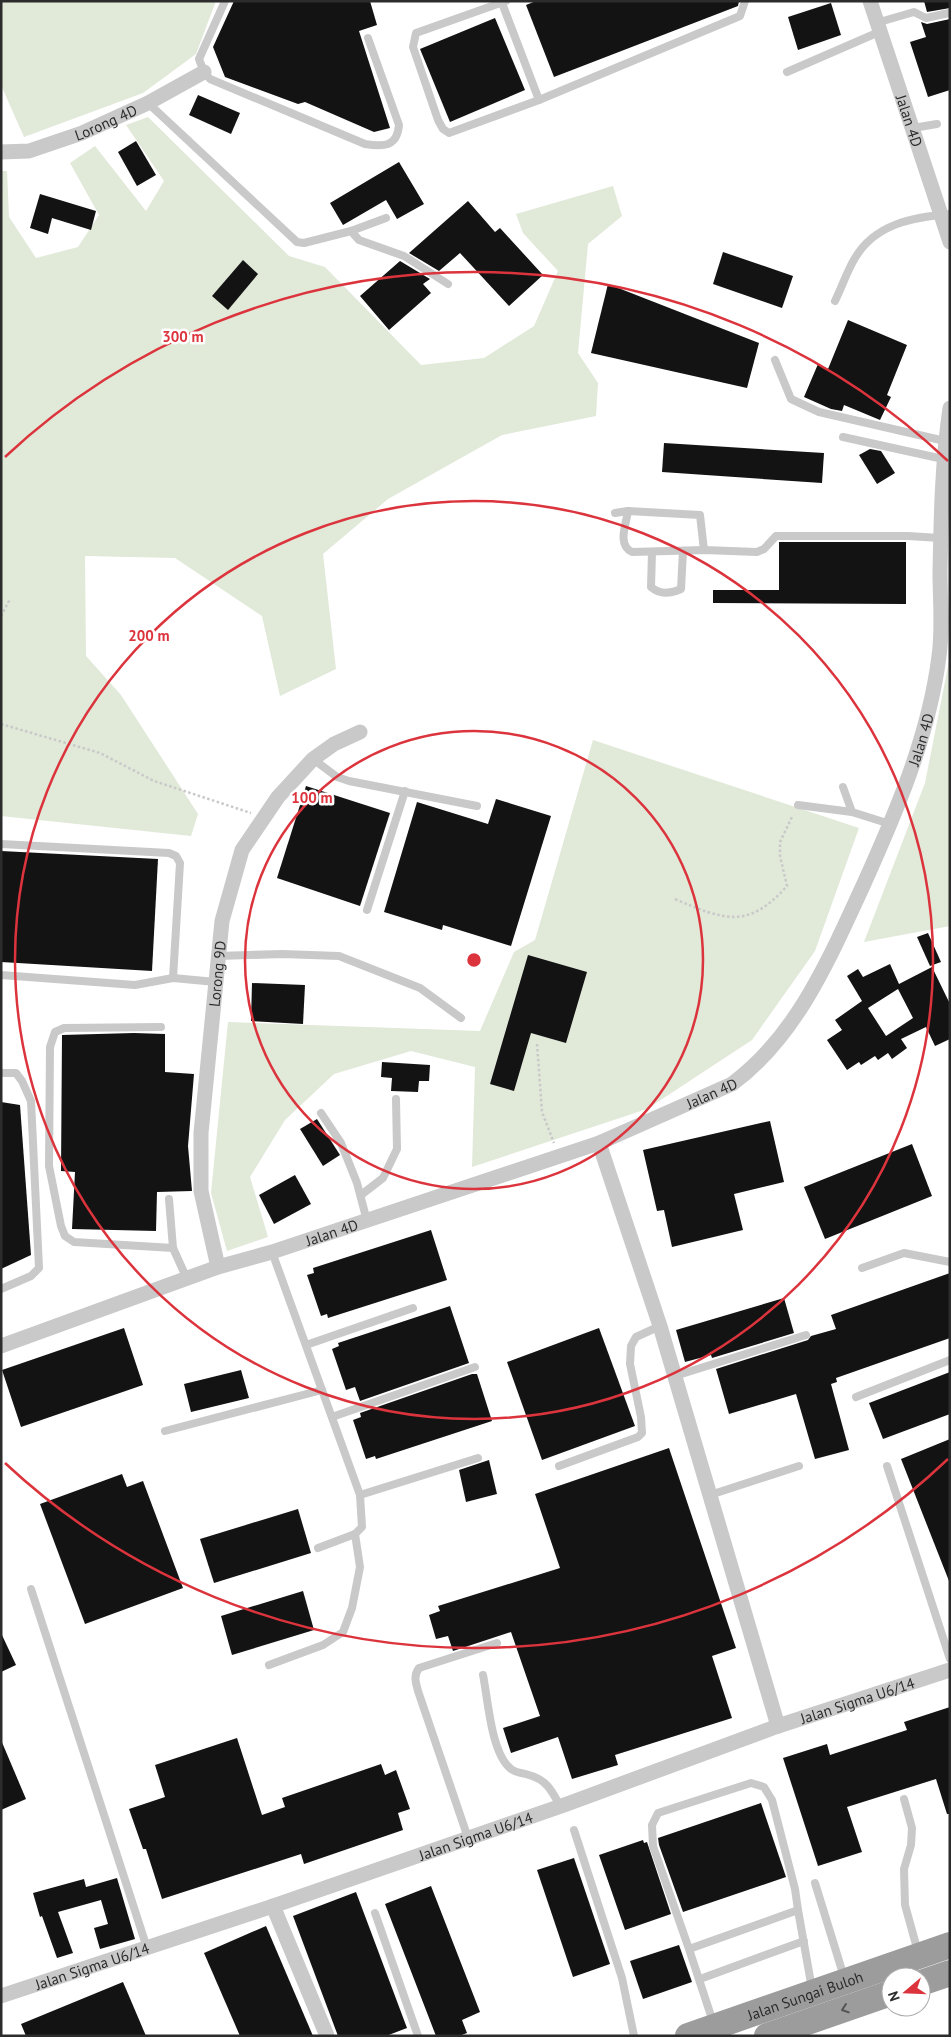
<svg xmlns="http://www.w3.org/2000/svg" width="951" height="2037" viewBox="0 0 951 2037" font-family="'PT Sans',sans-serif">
<rect width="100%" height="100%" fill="#fff"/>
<!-- green -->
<g fill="#e1e9d9">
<polygon points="1,1 216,1 196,54 143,93 24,137 1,85"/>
<polygon points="148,117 289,256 325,267 421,365 484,358 534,326 558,271 523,233 516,214 613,186 622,216 588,244 578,353 598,383 596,416 502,435 388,499 323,554 336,669 280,696 262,616 175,558 85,556 86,656 121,695 198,814 191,836 1,816 1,171 7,171 9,217 36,258 78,247 99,215 70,163 95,146 146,211 164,181 126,125"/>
<polygon points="950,656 950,926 864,942 925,783"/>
<polygon points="593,740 859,828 815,951 752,1040 647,1109 472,1167 475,1067 411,1051 334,1074 285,1120 250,1177 268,1237 227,1251 211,1193 228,1022 480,1031 514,952 535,940"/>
</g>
<!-- building -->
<g fill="#131313" fill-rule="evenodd">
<polygon points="234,1 370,1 377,25 359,31 390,128 374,132 305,102 298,104 225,77 213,47"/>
<polygon points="536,1 739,1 738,6 554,77 526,5"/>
<polygon points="924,1 950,1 950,8 927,12"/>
<polygon points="831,3 841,35 798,50 788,17"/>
<polygon points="495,18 525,90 450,122 420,49"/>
<polygon points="950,19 950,90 928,97 910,42 926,37 921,22 927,24"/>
<polygon points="198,95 240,113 231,134 189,115"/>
<polygon points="136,141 156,175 137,186 118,152"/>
<polygon points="399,162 424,204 397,219 386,200 343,225 330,203"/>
<polygon points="40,194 96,211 91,230 52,218 48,234 30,228"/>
<polygon points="468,201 495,232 500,228 543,275 509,306 460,253 439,271 409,253"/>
<polygon points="723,252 793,276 782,308 713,284"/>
<polygon points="243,260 258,274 228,310 212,296"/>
<polygon points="400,261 430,279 423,284 431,293 389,330 360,296"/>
<polygon points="608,284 759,343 747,388 591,353"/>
<polygon points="848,320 907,345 887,395 891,397 880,420 844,405 842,411 831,409 804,397 818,364 828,369"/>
<polygon points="664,443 824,453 822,483 662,472"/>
<polygon points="870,449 881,451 895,473 877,484 859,455"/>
<polygon points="779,542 906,542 906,604 713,603 713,590 779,590"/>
<polygon points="306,786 390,813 360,906 277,878"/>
<polygon points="496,799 551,816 511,946 443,925 442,930 384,912 417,802 488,824"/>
<polygon points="1,851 158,859 152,971 1,962"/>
<polygon points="928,933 941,962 930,966 917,937"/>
<polygon points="528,955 587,972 566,1043 531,1033 514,1091 490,1084"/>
<path d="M890,964L899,984L932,967L950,1004V1039L935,1046L926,1027L901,1039L907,1048L892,1059L888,1053L878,1060L875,1056L861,1065L859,1062L847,1070L827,1040L842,1030L835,1020L862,1001L847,976L858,969L863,977ZM898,989L913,1018L886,1036L868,1008Z"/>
<polygon points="252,983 305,985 303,1024 251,1021"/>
<polygon points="134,1033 165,1034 165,1072 194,1074 188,1146 192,1191 157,1192 156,1231 72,1229 75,1172 61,1171 62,1035"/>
<polygon points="382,1062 430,1065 429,1081 419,1081 418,1092 391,1091 392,1078 381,1077"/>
<polygon points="1,1102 20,1105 31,1255 1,1269"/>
<polygon points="317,1119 340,1155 323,1166 300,1129"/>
<polygon points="770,1121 784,1182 734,1194 743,1230 672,1247 664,1210 657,1211 643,1150"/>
<polygon points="912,1144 932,1196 825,1239 804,1187"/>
<polygon points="295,1175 311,1204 274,1224 259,1195"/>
<polygon points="431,1230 447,1280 328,1318 327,1314 321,1316 307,1275 314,1273 313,1268"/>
<polygon points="950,1273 950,1338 836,1378 837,1382 831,1384 849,1450 815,1459 796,1394 729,1414 716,1369 808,1340 811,1336 836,1329 831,1315"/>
<polygon points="784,1298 794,1333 712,1358 711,1355 685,1362 676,1330"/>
<polygon points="450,1306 469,1363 360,1401 355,1387 346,1390 332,1349 339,1346 338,1343"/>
<polygon points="124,1328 143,1385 21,1427 2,1370"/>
<polygon points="599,1328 635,1426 542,1460 507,1362"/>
<polygon points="241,1370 249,1398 191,1412 184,1384"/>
<polygon points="950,1372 950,1414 883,1439 869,1403"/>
<polygon points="472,1374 477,1374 492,1421 376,1459 375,1456 366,1459 353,1420 361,1417 360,1413"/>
<polygon points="950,1439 950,1581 949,1581 901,1459"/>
<polygon points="669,1448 736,1648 712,1656 732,1718 615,1755 618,1765 572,1779 558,1737 511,1753 503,1728 540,1716 511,1632 453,1651 448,1636 436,1639 429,1615 440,1611 438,1606 560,1568 535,1494"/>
<polygon points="489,1460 497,1494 466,1502 459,1470"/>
<polygon points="122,1474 127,1487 143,1481 183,1588 85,1624 40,1504"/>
<polygon points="298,1509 311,1553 214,1583 200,1539"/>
<polygon points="303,1591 314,1630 232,1655 221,1616"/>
<polygon points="1,1633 16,1665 1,1672"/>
<polygon points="950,1707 950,1814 947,1814 936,1779 847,1807 862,1852 818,1866 783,1758 827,1744 830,1755 907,1730 904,1722"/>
<polygon points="237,1738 262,1815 285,1807 282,1798 381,1764 385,1775 396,1770 410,1809 398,1813 403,1830 304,1864 301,1854 162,1899 146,1849 143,1849 129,1809 165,1797 155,1765"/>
<polygon points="1,1740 26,1799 1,1810"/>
<polygon points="761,1803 786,1877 683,1912 659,1845 658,1838"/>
<polygon points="643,1840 644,1843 647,1842 671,1914 625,1930 599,1855"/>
<polygon points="574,1858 610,1964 573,1977 537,1870"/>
<polygon points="117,1878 135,1939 100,1949 94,1928 108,1924 101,1900 58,1912 73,1953 57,1958 42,1916 40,1917 33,1893 84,1879 86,1887"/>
<polygon points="431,1886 480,2012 462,2020 467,2033 459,2036 436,2036 385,1904"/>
<polygon points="356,1892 407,2028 386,2036 338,2036 293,1916"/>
<polygon points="266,1926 313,2036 240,2036 204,1953"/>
<polygon points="679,1945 692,1982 643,1999 630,1961"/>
<polygon points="123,1982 146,2036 26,2036 21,2024"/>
</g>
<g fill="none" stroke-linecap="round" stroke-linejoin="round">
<!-- path -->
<g stroke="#c9c9c9" stroke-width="2.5" stroke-dasharray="2.5 2.5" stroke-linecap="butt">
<polyline points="1,616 10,599"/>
<polyline points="1,724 100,753 154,781 251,813"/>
<path d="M675,899C724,920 748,930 787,886L780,856V842L793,815"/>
<polyline points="537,1044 542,1112 554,1143"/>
</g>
<!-- service -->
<g stroke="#c9c9c9" stroke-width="8">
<path d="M225,1L199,59L204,72L210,79L365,144C384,147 397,147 399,125L368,38"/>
<polyline points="506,1 416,33 413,47 438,120 443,129 449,133 539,100 740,16 745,1"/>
<polyline points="502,3 539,100"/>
<polyline points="876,23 914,12 926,18 949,13"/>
<polyline points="787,72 879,32"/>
<polyline points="148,103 297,242 304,243 351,231 386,218"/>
<polyline points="913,128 937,124"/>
<polyline points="351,231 359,240 404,256 448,284"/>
<path d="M835,301C842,287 847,271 855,258C875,224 913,217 950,214"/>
<polyline points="775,360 791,399 819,412 945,441"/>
<polyline points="843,437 943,459"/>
<path d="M628,511C626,525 617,545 632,552L704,550L757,552L764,549L776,536H908L940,538"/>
<polyline points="615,513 628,511 700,515 704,550"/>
<path d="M652,552L651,587C660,595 670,594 681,589L683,551"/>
<polyline points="313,759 337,777 349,781 477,806"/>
<polyline points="843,787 852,812"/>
<polyline points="798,805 852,812 890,824"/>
<polyline points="1,844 169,853 176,856 180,863 173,978"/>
<polyline points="367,910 405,791"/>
<polyline points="218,956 282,954 339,956 420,988 461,1018"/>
<polyline points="1,975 135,985 173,978 216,982"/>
<polyline points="161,1027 64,1028 55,1032 50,1047 49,1166 61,1226 65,1236 74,1242 173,1248"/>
<polyline points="1,1073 16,1073 22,1081 31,1101 39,1268 31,1276 1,1289"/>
<polyline points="321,1113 341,1143 357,1183 367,1221"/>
<polyline points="361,1195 383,1178 397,1149 396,1099"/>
<polyline points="169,1199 173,1248 187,1279"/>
<polyline points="272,1252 360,1495 362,1527 355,1534 318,1548"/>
<polyline points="862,1268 904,1253 950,1262"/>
<polyline points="306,1345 413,1308"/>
<polyline points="675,1376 806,1335"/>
<polyline points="856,1397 950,1360"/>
<polyline points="332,1417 475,1367"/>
<polyline points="165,1431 322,1390"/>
<polyline points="559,1466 638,1437 642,1433 641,1417 630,1364 631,1346 636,1337 660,1326"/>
<polyline points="887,1466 950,1659"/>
<polyline points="360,1495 478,1458"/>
<polyline points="710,1495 799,1466"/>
<polyline points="31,1589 147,1948"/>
<polyline points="269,1665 323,1645 343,1632 352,1608 360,1567 355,1534"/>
<path d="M483,1675C488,1699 491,1754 511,1769C516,1773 523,1773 529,1775C547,1780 552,1791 560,1806"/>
<polyline points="904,1799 912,1828 911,1845 904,1869 905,1905 918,1952"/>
<polyline points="574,1830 622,1978 634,2036"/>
<path d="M468,1838L418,1691C416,1683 413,1676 419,1668L497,1643"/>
<polyline points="815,1883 844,1977"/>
<polyline points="798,1910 812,1989"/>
<polyline points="375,1913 418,2036"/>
<polyline points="689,1949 653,1846 652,1825 658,1813 751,1783 764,1787 772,1800 795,1889 798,1910 689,1949 713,2022"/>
<polyline points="700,1979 804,1941"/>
</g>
<!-- minor -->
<g stroke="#c9c9c9" stroke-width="15">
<path id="s1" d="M870,1L950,242"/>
<path id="s2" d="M1,152L29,151L82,133L148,103L204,72"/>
<polyline points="599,1143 660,1326 778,1726"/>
<path id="s3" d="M218,1267L201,1191V1133L222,921L242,850L278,797L313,759L334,744L360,732"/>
<path id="s4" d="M1,1346L218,1267L272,1252L599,1143L732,1084C797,1036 829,959 862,888C895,815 929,737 939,656C943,630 940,600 940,573C941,518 942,463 950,408"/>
<polyline points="273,1906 327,2036"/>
<path id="s5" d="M1,1996L273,1906L567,1804L778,1726L950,1670"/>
</g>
<!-- trunk -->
<g stroke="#9c9c9c" stroke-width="26">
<polyline points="921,1983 950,1973"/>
<path id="s6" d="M688,2036L950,1945"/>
<polyline points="767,2036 891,1993"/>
</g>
</g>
<!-- one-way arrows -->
<defs><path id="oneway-chevron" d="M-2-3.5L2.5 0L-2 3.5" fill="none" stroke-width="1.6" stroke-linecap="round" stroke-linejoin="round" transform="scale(1.25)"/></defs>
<use stroke="#535353" href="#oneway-chevron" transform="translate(845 2009) rotate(161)"/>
<!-- distance rings -->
<g fill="none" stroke="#dc343d" stroke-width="2.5">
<circle cx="474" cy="960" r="229"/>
<circle cx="474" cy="960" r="459"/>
<path d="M948 1459A688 688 0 0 1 5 1463M5 457A688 688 0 0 1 948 461"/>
</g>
<g text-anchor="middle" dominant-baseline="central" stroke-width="5" stroke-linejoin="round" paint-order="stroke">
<!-- street labels -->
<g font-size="15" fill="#2c2c2c" stroke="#fff">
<text stroke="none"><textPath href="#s1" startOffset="126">Jalan 4D</textPath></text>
<text stroke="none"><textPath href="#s2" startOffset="110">Lorong 4D</textPath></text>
<text stroke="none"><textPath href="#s4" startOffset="1175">Jalan 4D</textPath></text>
<text stroke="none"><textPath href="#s3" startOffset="296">Lorong 9D</textPath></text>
<text stroke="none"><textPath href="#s4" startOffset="755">Jalan 4D</textPath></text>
<text stroke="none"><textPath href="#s4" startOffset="350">Jalan 4D</textPath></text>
<text stroke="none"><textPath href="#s5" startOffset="906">Jalan Sigma U6/14</textPath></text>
<text stroke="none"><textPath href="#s5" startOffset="501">Jalan Sigma U6/14</textPath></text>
<text stroke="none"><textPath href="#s5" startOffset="96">Jalan Sigma U6/14</textPath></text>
<text stroke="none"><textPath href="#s6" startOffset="124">Jalan Sungai Buloh</textPath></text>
</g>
</g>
<circle cx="474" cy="960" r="8" fill="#dc343d" stroke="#fff" stroke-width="2.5"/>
<g font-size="15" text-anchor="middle" font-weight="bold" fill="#dc343d" stroke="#fff" stroke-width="5" stroke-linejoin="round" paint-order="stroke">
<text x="183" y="342">300 m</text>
<text x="149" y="641">200 m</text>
<text x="312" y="803">100 m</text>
</g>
<!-- border -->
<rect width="951" height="2037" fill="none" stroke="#2c2c2c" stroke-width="5"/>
<!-- north arrow -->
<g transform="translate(906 1992) rotate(251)"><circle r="24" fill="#ffffff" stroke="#ababab"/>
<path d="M0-4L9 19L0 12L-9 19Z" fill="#dc343d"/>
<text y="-8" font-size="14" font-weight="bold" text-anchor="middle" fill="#2c2c2c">N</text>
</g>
</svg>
